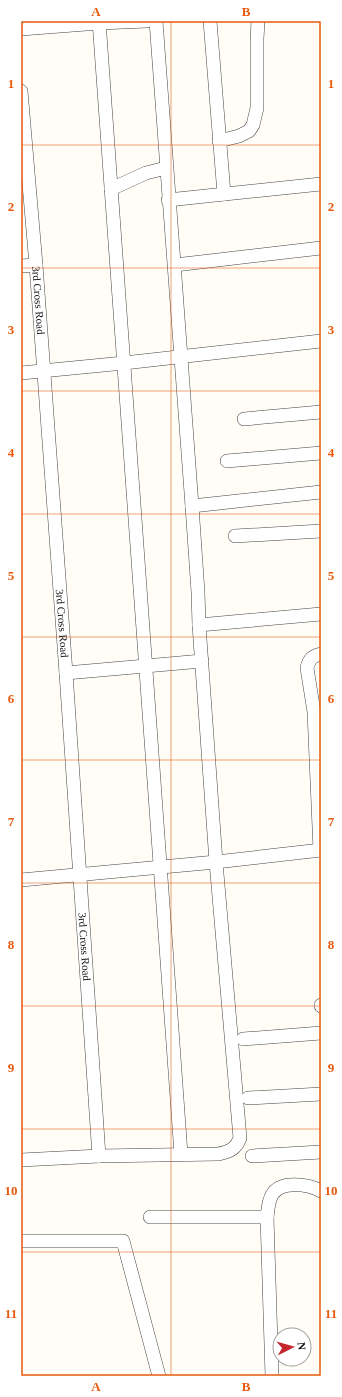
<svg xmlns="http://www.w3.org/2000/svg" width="342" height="1397" viewBox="0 0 342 1397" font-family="Georgia,serif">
<rect width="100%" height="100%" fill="#fffdf5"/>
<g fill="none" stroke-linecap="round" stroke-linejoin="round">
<defs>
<g id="minor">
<polyline points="99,21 181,1154"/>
<polyline points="210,21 224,194"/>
<polyline points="21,29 99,23 147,21"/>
<path id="s1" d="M21,91L36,265L66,673L99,1156"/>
<polyline points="219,141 239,136 249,131 253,125 257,108 257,39 258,21"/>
<polyline points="111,189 146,173 166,168"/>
<polyline points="168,200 321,184"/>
<polyline points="175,265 321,248"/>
<polyline points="21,266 36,265"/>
<polyline points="21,373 124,363 321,341"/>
<polyline points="244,419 321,412"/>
<polyline points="227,461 321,453"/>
<polyline points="192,506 321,492"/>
<polyline points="235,536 321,531"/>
<polyline points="199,625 321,614"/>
<polyline points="66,673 202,661"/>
<path d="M320,850L314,712L307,668C309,659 312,656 321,654"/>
<polyline points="21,880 216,862 321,850"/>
<polyline points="321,1005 321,1006"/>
<polyline points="243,1039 321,1033"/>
<polyline points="248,1098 321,1094"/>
<polyline points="252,1156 321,1152"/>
<path d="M21,1160L99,1156L218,1154C229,1152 236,1149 240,1138L216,862L199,625L198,592L192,506L156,21"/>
<polyline points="150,1217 267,1217"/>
<polyline points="21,1241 123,1241 159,1376"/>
<path d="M272,1376L267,1217C268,1210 268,1202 272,1195C280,1180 308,1184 321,1191"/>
</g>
</defs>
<!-- minor casing -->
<use href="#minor" stroke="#444" stroke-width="14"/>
<!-- minor -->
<use href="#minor" stroke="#fff" stroke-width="13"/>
</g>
<!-- grid -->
<path fill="none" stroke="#e8590c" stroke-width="1" stroke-opacity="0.55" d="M171,21V1376M21,145H321M21,268H321M21,391H321M21,514H321M21,637H321M21,760H321M21,883H321M21,1006H321M21,1129H321M21,1252H321"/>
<g text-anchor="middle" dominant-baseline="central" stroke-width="4" stroke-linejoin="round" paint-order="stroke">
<!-- street labels -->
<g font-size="11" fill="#111" stroke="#fff">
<text stroke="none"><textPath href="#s1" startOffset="210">3rd Cross Road</textPath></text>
<text stroke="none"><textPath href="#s1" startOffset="534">3rd Cross Road</textPath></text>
<text stroke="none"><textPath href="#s1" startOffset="858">3rd Cross Road</textPath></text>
</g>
</g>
<!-- border -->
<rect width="342" height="1397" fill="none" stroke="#ffffff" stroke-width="44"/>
<!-- north arrow -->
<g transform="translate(292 1347) rotate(84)"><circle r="19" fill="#ffffff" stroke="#a0a0a0"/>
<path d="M0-3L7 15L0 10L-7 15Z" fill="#c4262e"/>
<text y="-6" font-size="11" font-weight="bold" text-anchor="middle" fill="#111111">N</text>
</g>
<rect x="22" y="22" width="298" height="1353" fill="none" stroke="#e8590c" stroke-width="1.5"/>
<g font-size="13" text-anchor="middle" font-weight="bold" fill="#e8590c">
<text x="96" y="16">A</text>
<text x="246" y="16">B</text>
<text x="11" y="88">1</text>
<text x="331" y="88">1</text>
<text x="11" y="211">2</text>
<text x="331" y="211">2</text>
<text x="11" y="334">3</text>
<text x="331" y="334">3</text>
<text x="11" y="457">4</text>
<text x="331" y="457">4</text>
<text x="11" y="580">5</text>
<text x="331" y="580">5</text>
<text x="11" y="703">6</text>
<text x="331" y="703">6</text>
<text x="11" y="826">7</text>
<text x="331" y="826">7</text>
<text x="11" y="949">8</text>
<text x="331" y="949">8</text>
<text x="11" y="1072">9</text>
<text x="331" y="1072">9</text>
<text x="11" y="1195">10</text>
<text x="331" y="1195">10</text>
<text x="11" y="1318">11</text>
<text x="331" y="1318">11</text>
<text x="96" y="1391">A</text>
<text x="246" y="1391">B</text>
</g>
</svg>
